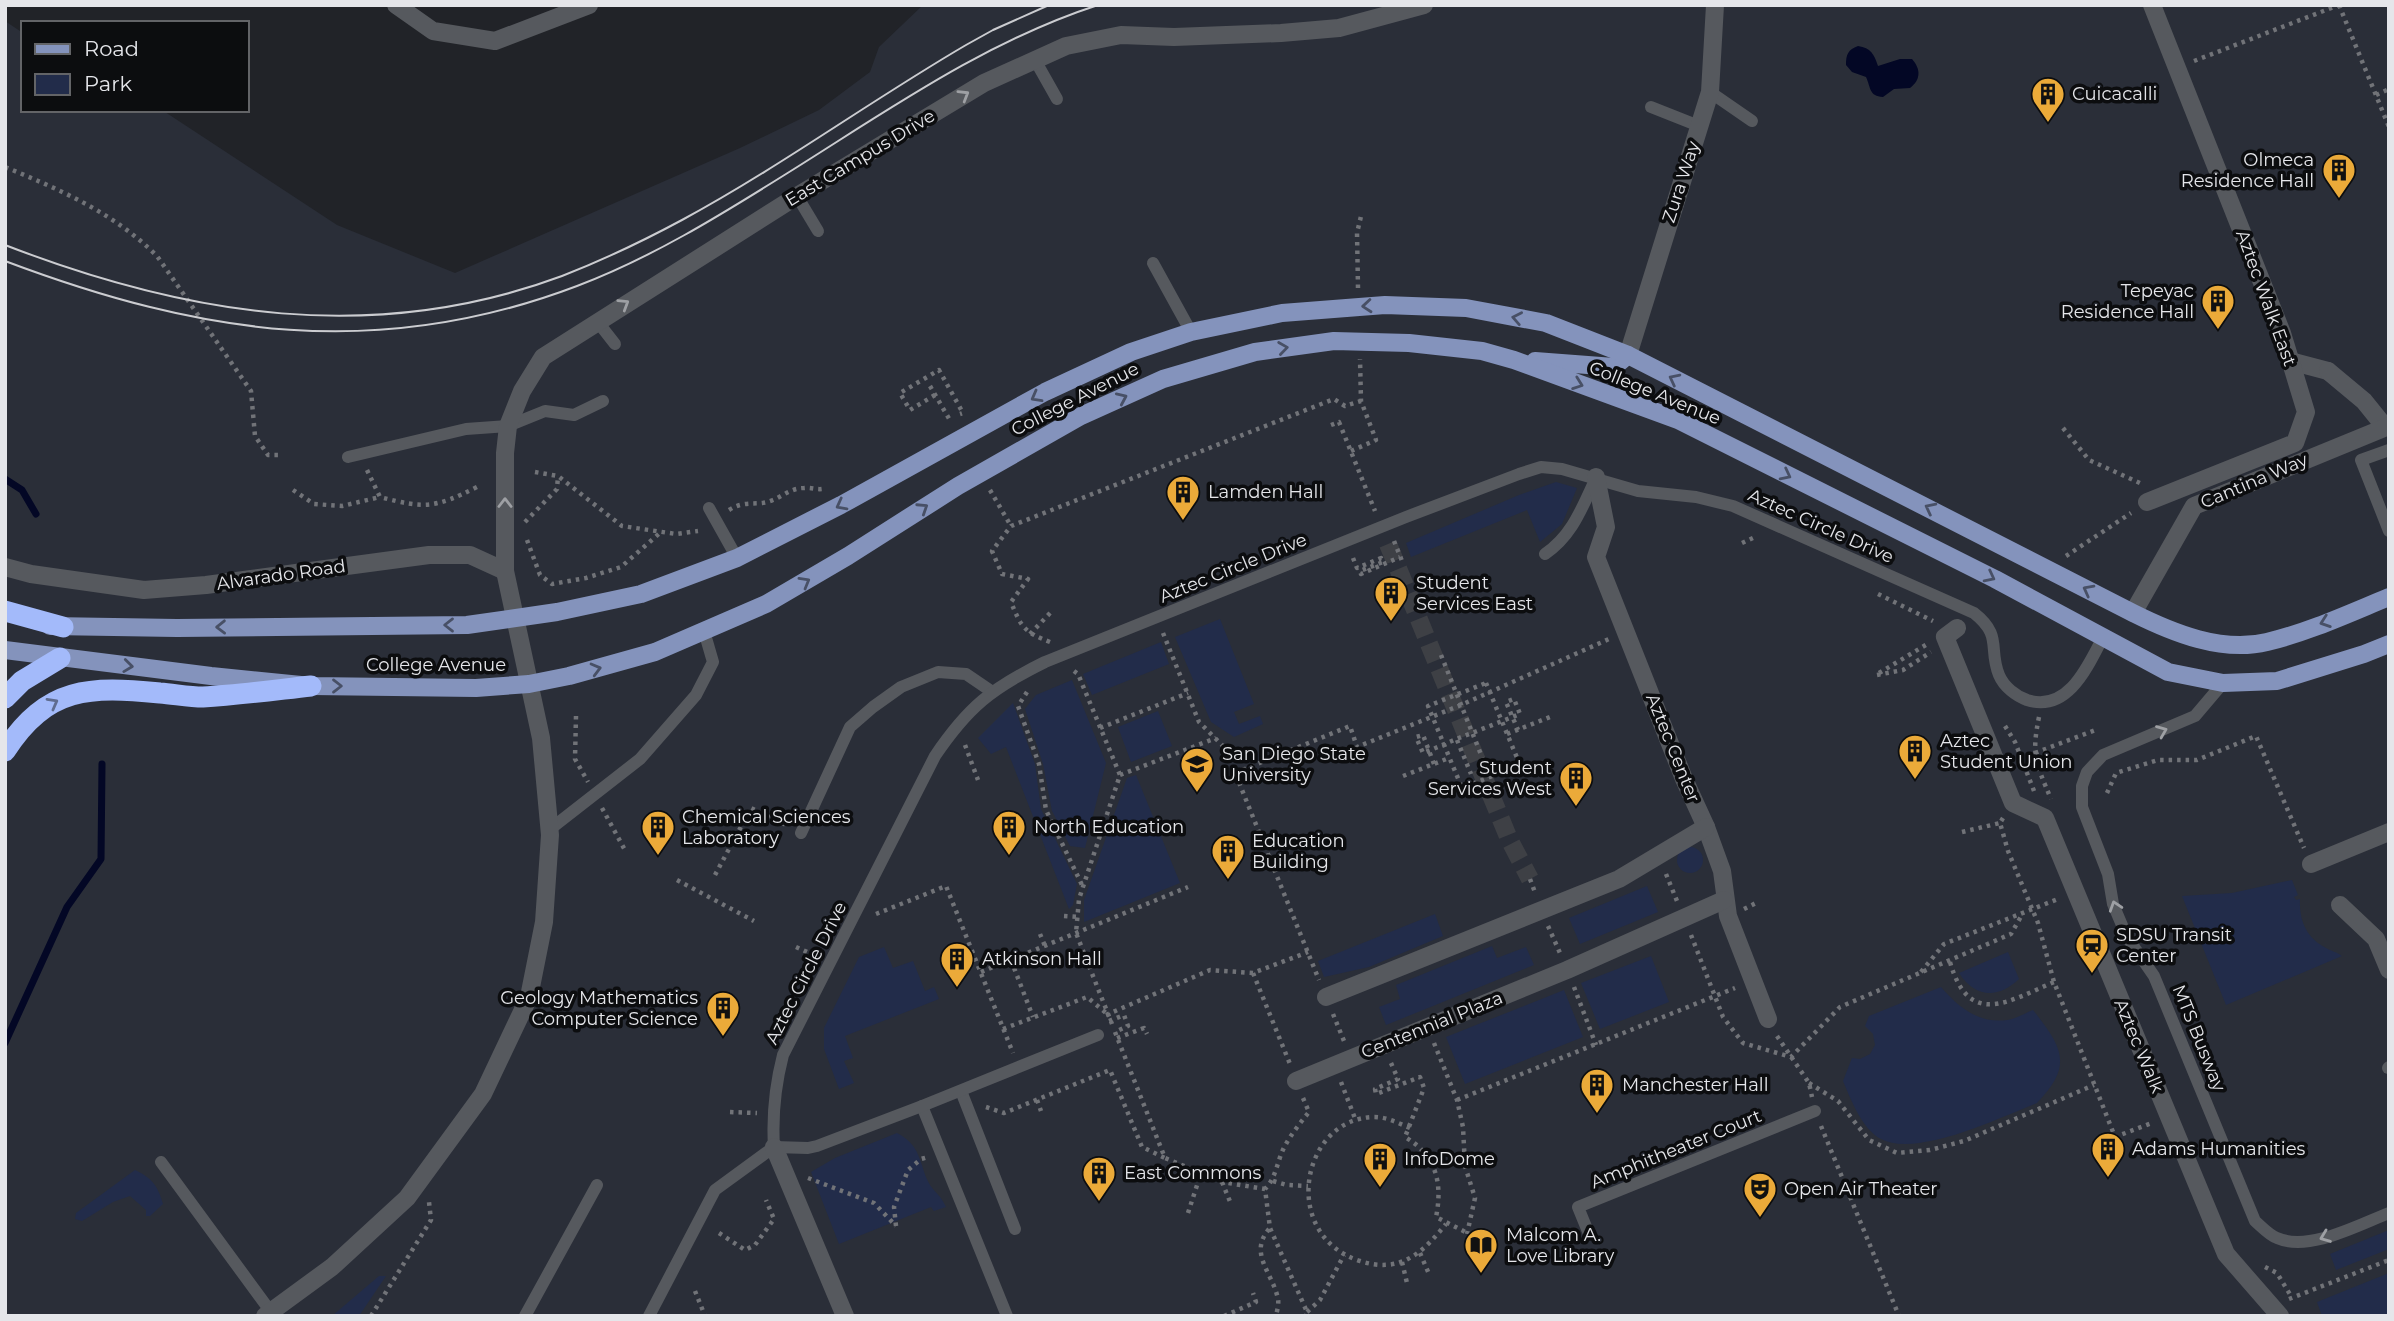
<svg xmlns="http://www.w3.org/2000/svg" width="2394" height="1321" viewBox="0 0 2394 1321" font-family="Montserrat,sans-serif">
<rect width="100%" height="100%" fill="#212328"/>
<!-- built -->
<polygon fill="#2a2e38" points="923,5 2389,5 2389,1316 5,1316 5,21 23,33 23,110 162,110 337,225 455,273 740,148 819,110 870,72 879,47"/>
<!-- green -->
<g fill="#222c4a">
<polygon points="1556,482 1577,488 1562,524 1540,542 1527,510 1411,557 1406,543 1519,495"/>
<polygon points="1220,619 1254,704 1234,712 1239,724 1260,716 1263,724 1234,737 1211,722 1175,637"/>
<polygon points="1161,642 1169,664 1092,695 1083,674"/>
<polygon points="1072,680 1106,763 1085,848 1070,846 1052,811 1043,764 1025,709 1036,695"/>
<polygon points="1013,703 1035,764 1041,809 1077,884 1073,905 1069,909 1006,747 991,754 978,738"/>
<polygon points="1158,711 1172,746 1131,762 1118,727"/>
<polygon points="1136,775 1180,883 1084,922 1084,900 1127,778"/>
<circle cx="1690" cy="860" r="13"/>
<path d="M2292,880L2298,895L2294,897L2296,900L2300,899C2299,920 2306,938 2326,948C2331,951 2337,952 2342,956L2226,1005L2182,896L2232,893Z"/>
<polygon points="1647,886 1658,912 1580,944 1569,918"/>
<polygon points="1435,914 1443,936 1369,967 1324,977 1318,961"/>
<polygon points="1492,946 1497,958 1526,947 1534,965 1386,1025 1379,1007 1400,999 1396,985"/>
<polygon points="884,947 893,968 913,961 925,991 934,987 939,999 845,1036 853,1058 844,1061 854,1083 839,1089 824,1049 824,1028 859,957"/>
<path d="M2008,952L2019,979C1998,999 1975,998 1959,973Z"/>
<polygon points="1651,956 1669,1002 1600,1029 1581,983"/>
<path d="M1941,987C1958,1007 1979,1024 2007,1020C2016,1019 2025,1013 2033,1010C2062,1047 2074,1065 2037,1103C2001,1117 1917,1158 1881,1139C1862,1129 1851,1100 1843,1081L1852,1058L1860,1059L1870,1054L1875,1045L1873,1034L1865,1026L1869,1016Z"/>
<polygon points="1564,990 1583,1037 1465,1084 1446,1037"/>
<path d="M897,1133C925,1147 918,1170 933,1189C939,1196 942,1198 946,1207L934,1211L931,1207L839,1244L811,1172L835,1158Z"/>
<path d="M135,1170C152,1178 158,1186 163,1204L150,1216H146V1210L130,1196L113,1202L82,1221L75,1219L76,1213Z"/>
<polygon points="2389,1230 2389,1249 2336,1270 2330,1254"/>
<polygon points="2389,1273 2389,1316 2322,1316 2317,1302"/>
<polygon points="379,1276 386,1276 359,1316 332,1316"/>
</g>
<!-- water -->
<path fill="#030725" d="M1858,46C1871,48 1874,54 1878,66L1900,59H1912C1921,69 1921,80 1910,88L1894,89L1883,97C1869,96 1871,88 1866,77L1852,72L1846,65C1846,54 1848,50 1858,46Z"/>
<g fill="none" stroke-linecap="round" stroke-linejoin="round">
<!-- stream -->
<g stroke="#030725" stroke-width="7">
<polyline points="5,479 22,490 36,514"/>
<polyline points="5,1043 67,907 101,859 102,764"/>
</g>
<!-- pedestrian-tunnel -->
<polyline stroke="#3e4045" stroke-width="18" stroke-dasharray="18 9" stroke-linecap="butt" points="1388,544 1509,839 1530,879"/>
<!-- path -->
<g stroke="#717378" stroke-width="4.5" stroke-dasharray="3.5 5" stroke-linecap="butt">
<polyline points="2339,5 2389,127"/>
<polyline points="2194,61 2339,5"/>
<polyline points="2376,95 2389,89"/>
<path d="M5,167C61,190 114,213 157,256L251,391L255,436L268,455H281"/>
<polyline points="1358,288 1357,233 1362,212"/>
<polyline points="930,386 951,422"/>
<polyline points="935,395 910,410 900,393 939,370 963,413 960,414"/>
<polyline points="1331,425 1339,422 1375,511"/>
<polyline points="2063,428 2089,460 2140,483"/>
<polyline points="1351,451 1376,440 1361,401 1360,359"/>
<path d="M367,470L380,497C425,509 435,508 477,487"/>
<polyline points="535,472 558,476 622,526 676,534 698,531"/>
<polyline points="293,490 314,504 342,506 380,497"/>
<polyline points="990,490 1011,526"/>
<path d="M729,510C746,499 757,507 773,500C783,496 791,488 804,488C812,487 818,491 826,488"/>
<polyline points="525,522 557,489 558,476"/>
<polyline points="527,540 540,575 552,584 586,578 621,567 661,532"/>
<polyline points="1394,541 1402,561"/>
<polyline points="1742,543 1755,537"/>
<polyline points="2066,556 2131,513"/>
<polyline points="1353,558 1357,568 1381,558 1383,562 1360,571 1361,574 1400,557"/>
<polyline points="1878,594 1933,621"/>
<polyline points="1163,633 1199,722 1225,748 1319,980"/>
<polyline points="1030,634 1053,610"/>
<path d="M1050,642C1024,632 1021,627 1011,602L1028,579L1002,574L992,551L1011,526L1334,399L1345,406L1361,401"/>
<polyline points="1441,655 1490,777"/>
<polyline points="1074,671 1078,674 1120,775 1079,899 1076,933 1112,1024"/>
<polyline points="1879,673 1929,643"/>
<polyline points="1877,675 1903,670 1931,652"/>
<polygon points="1486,683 1520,765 1462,788 1428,706"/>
<polyline points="1027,692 1018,706 1039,764 1046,810 1082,885"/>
<polyline points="576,716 575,759 588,782"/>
<path d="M2039,717C2031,756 2036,763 2051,799"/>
<polyline points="2005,726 2015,742 2034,791"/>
<polyline points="1100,728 1188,693"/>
<polyline points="1507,734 1550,717"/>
<polyline points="1457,740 1471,774"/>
<polyline points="965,745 978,780"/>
<polyline points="2035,753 2098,729"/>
<path d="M1434,764L1423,735L1416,737L1423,753C1439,747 1455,739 1472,733L1520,714L1514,699L1506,702L1518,730"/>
<polyline points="1235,773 1350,726 1357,747 1461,705 1609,639"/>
<polyline points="1120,775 1216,738"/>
<polyline points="1403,776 1449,758"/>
<polyline points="2107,793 2116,773 2158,760 2197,760 2256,736 2304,848"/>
<polyline points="602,808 626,852"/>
<polyline points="2003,818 2000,823 2008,851 2038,923 2054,982 2115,1137 2152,1123"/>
<polyline points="1962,832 2000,823"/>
<polyline points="1251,862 1269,855"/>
<polyline points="1666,874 1677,901"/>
<polyline points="715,875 751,808 788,826"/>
<polyline points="1530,879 1536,895"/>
<polyline points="677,880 754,921"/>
<polyline points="1744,909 1756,903"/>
<polyline points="876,914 946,886 1013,1053"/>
<polyline points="1064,916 1079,917"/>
<polyline points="1548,926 1560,953"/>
<polyline points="1040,934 1045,946"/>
<polyline points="1691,935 1723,1017 1743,1043 1791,1057 1840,1007 2011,934 2023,913"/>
<polyline points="796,947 816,956"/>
<polyline points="1011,960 1033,1017"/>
<path d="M1950,962C1969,1029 2009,1001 2054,982"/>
<polyline points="981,972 1188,887"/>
<polyline points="1921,972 1944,944 2058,899"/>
<polyline points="1253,973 1290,1064"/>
<polyline points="1574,987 1596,1045"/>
<polyline points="1333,1014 1344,1041"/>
<polyline points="1106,1015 1210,970 1253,973 1308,952"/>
<polyline points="1109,1021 1124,1015 1128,1026 1115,1032"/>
<polyline points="1003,1029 1087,997 1106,1013"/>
<polyline points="1115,1032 1165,1158 1222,1182 1265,1189"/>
<polyline points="1777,1036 1809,1083 1812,1097"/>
<polyline points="1117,1038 1144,1028 1147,1034"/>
<polyline points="1434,1043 1457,1100 1463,1127 1465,1166 1475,1198 1467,1234"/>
<path d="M1391,1063L1398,1079L1375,1089L1376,1094L1420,1077L1424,1088L1405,1137C1436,1155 1443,1183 1436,1217L1489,1244"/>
<polyline points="1341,1082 1356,1121"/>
<polyline points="1809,1083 1838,1101 1869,1140 1897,1153 1930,1150 1964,1141 2094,1085"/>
<path d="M1303,1098L1309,1112C1301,1122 1292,1133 1286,1144C1277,1159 1277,1177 1265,1189L1270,1228L1307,1312L1306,1316"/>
<polyline points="1037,1100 1041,1111"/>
<polyline points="1457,1100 1735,988"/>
<polyline points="986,1107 1004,1113 1110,1070 1142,1147 1165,1158"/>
<polyline points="730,1112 757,1113"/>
<polyline points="1821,1126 1899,1316"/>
<path d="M1410,1128C1398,1123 1387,1117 1374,1117C1301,1118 1279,1235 1360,1261C1401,1274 1422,1253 1446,1224"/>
<polyline points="808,1178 874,1203 896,1226"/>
<polyline points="1273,1181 1287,1185 1308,1186"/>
<polyline points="1222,1182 1231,1204"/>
<polyline points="1188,1213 1201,1173"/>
<polyline points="896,1226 894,1207 908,1170 921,1159 928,1157"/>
<path d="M1269,1229C1248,1254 1273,1273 1278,1299C1279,1304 1277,1311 1276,1316"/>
<polyline points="719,1233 745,1250 755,1245 774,1219 766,1200"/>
<polyline points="1420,1253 1429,1274"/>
<polyline points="1402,1262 1407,1283"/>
<polyline points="2265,1267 2277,1273 2291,1296"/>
<polyline points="695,1291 705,1316"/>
<polyline points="2289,1299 2389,1260"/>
<polyline points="1307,1312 1320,1300 1344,1255"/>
<polyline points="371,1316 431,1220 429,1202"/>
<polyline points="1224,1316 1256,1302 1253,1293"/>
</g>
<!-- service -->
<g stroke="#56595e" stroke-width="12">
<polyline points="1035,60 1057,99"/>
<polyline points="1710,92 1752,121"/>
<polyline points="1651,107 1699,126"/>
<polyline points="797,196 818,231"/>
<polyline points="1153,263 1191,332"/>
<polyline points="597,321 615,344"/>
<polyline points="2389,450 2361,460 2389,531"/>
<polyline points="348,457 466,429 508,426 545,411 574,415 603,401"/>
<polyline points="709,508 737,558"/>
<path d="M1545,554C1573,535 1582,507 1596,478"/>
<path d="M2223,683L2195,716L2103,755L2087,772L2082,786V807L2108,874L2113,904L2127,937L2154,976L2255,1221C2262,1227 2269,1235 2277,1238C2309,1252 2358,1225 2389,1213"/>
<polyline points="549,830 640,759 696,695 713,662 704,631"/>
<polyline points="801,833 850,727 873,707 901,687 938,672 966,674 991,691"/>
<polyline points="2388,1068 2389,1067"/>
<polyline points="961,1091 1015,1229"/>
<polyline points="922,1106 1007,1316"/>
<polyline points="774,1147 808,1148 817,1146 922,1106 1098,1035"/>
<polyline points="161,1162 271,1312"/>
<polyline points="1589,1234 1578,1207 1815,1111"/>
<polyline points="525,1316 597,1185"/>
<path d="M649,1316L715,1190L774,1147C772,1114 775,1086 783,1055L935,756C968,707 992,688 1045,662L1406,517L1519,474L1541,467L1562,469L1638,491L1696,497L1733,506L1974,613C2003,636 1988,648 1999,675C2004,687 2016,696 2027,700C2068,713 2088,666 2103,637"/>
</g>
<!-- pedestrian -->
<g stroke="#56595e" stroke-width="18">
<polyline points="2290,361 2328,371"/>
<polyline points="1596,477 1606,527 1596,557 1684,779 1706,827 1722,871 1728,916 1768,1019"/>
<polyline points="2147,502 2295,443 2306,412 2282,333 2152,5"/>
<polyline points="1957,628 1945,637 2013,803 2045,818 2226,1254 2280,1316"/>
<polyline points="1326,997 1619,879 1706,827"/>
<polyline points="1296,1081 1567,970 1724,900"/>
<polyline points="774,1147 845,1316"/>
</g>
<!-- minor -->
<g stroke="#56595e" stroke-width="18">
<polyline points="396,5 433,31 495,41 589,5"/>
<polyline points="1628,355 1710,92 1715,5"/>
<polyline points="2328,371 2364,401 2385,427"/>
<polyline points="2133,613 2194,506 2389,426"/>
<polyline points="2311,864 2389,832"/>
<polyline points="2340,905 2376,939 2389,970"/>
</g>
<!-- tertiary -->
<g stroke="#56595e" stroke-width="18">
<polyline points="5,567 31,574 144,590 206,585 429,555 470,555 505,571"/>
<polyline points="265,1316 332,1267 407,1198 483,1094 529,997 544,922 550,835 541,738 505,571 505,453 508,426 522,391 543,357 797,196 984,83 1066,46 1121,35 1174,37 1281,33 1339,28 1424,5"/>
</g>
<!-- primary -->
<g stroke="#8493bc" stroke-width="18">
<polyline points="1535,361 1614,367 1628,355"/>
<path d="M50,626L177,628L467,625L557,612L641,594L737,558L841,505L1045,392L1131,352L1191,332L1282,313L1385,305L1466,308L1546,323L1628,355L2133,613C2173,633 2222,653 2267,642C2309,632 2350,613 2389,597"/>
<polyline points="5,650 211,676 311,686 476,688 529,684 569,676 655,652 766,604 848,556 958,486 1081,416 1163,379 1255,352 1334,341 1409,343 1482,351 1514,360 1678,420 1995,579 2168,672 2223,683 2277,681 2364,654 2389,644"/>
</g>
<!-- motorway -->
<g stroke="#a3bafa" stroke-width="21">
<polyline points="5,611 63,627"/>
<polyline points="5,698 22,681 60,658"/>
<path d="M5,751C47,686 90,686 160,693C174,694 189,697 203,697C239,695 275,690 311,686"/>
</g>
<!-- tram -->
<g stroke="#cbccd0" stroke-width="2">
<path d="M5,245C188,316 374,346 562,276C603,260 643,241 682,220C780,167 870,101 966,45L993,30L1049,5"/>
<path d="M5,261C201,335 377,362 577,286C651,258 719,216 786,174C887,111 984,42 1098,5"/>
</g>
</g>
<!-- one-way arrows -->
<defs><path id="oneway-chevron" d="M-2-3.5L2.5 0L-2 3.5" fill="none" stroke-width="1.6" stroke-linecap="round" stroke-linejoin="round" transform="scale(1.75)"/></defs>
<g stroke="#9ea0a4">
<use href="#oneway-chevron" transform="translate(964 95) rotate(-31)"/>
<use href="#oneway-chevron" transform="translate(624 304) rotate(-32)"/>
<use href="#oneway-chevron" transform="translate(505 503) rotate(-90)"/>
<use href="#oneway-chevron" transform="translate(2162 731) rotate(-22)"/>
<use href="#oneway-chevron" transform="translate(2115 906) rotate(-108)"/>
<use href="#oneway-chevron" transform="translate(2325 1237) rotate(159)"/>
</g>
<g stroke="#485066">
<use href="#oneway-chevron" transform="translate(1367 306) rotate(175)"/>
<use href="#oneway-chevron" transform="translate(1517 318) rotate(-169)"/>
<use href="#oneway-chevron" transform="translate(1283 348) rotate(-8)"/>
<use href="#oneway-chevron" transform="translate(1674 379) rotate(-153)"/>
<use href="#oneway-chevron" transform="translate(1578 384) rotate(20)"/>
<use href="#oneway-chevron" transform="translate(1036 397) rotate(151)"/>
<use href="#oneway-chevron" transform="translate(1122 398) rotate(-24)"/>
<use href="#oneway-chevron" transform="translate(1786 475) rotate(27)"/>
<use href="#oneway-chevron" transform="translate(841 505) rotate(152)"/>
<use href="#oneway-chevron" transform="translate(923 508) rotate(-33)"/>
<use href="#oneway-chevron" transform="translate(1930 508) rotate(-153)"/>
<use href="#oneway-chevron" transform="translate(1990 577) rotate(27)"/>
<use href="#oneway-chevron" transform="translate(805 582) rotate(-30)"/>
<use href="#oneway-chevron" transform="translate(2088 590) rotate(-152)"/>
<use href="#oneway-chevron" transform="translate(2325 622) rotate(161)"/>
<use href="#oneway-chevron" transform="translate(449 625) rotate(180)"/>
<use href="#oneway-chevron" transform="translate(221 627) rotate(179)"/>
<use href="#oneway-chevron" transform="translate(128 666) rotate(7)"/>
<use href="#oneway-chevron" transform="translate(596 669) rotate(-15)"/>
<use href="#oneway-chevron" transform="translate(337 686)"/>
</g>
<use stroke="#5f6c90" href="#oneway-chevron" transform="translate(53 703) rotate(-29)"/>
<!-- icons -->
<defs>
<symbol id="building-pin" viewBox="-11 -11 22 30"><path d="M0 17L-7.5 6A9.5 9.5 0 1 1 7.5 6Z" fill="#ebaa39" stroke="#0c0d0f"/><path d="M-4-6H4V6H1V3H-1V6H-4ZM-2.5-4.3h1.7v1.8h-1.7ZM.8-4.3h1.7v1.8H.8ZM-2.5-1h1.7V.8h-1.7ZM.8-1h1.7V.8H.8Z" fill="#111"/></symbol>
<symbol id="university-pin" viewBox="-11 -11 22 30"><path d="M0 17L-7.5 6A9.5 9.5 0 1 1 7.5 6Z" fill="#ebaa39" stroke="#0c0d0f"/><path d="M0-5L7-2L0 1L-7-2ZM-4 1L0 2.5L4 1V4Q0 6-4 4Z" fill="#111"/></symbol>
<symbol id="station-pin" viewBox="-11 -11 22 30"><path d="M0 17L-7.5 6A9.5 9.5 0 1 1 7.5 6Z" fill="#ebaa39" stroke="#0c0d0f"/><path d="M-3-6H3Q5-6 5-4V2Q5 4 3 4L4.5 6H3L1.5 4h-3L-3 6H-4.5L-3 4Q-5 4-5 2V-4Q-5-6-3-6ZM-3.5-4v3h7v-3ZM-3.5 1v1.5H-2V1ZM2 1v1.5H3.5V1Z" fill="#111"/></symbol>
<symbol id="theatre-pin" viewBox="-11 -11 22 30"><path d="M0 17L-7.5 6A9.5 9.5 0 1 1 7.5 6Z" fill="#ebaa39" stroke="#0c0d0f"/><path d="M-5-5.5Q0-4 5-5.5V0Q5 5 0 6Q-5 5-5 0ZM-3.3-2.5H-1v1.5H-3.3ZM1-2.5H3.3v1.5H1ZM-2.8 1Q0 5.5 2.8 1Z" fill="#111"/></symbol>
<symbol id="library-pin" viewBox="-11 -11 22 30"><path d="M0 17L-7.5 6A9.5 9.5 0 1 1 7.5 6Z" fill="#ebaa39" stroke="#0c0d0f"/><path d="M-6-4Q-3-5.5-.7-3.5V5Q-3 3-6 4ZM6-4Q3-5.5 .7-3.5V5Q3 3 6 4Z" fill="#111"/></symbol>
</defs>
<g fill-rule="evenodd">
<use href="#building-pin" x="2029" y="75" width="38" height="52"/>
<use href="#building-pin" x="2320" y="151" width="38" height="52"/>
<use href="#building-pin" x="2199" y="282" width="38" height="52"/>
<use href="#building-pin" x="1164" y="473" width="38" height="52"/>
<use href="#building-pin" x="1372" y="574" width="38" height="52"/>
<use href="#building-pin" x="1896" y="732" width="38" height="52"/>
<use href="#university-pin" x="1178" y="745" width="38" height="52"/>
<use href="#building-pin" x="1557" y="759" width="38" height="52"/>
<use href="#building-pin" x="639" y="808" width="38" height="52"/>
<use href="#building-pin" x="990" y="808" width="38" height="52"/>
<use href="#building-pin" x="1209" y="832" width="38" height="52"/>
<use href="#station-pin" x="2073" y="926" width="38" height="52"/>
<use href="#building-pin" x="938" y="940" width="38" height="52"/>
<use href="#building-pin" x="704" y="989" width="38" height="52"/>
<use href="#building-pin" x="1578" y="1066" width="38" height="52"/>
<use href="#building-pin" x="2089" y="1130" width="38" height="52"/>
<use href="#building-pin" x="1361" y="1140" width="38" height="52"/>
<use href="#building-pin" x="1080" y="1154" width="38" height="52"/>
<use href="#theatre-pin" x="1741" y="1170" width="38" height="52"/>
<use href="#library-pin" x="1462" y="1226" width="38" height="52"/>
</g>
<g text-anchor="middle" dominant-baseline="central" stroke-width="7" stroke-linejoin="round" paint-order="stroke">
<!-- poi labels -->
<g font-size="18" fill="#e5e6ea" stroke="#0c0d0f" text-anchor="start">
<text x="2072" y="94">Cuicacalli</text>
<text x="2314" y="160" text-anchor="end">Olmeca<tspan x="2314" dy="21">Residence Hall</tspan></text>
<text x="2194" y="291" text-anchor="end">Tepeyac<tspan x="2194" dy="21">Residence Hall</tspan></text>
<text x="1208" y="492">Lamden Hall</text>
<text x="1416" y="583">Student<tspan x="1416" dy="21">Services East</tspan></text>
<text x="1940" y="741">Aztec<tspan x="1940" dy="21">Student Union</tspan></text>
<text x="1222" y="754">San Diego State<tspan x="1222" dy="21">University</tspan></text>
<text x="1552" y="768" text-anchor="end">Student<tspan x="1552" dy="21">Services West</tspan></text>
<text x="682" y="817">Chemical Sciences<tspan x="682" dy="21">Laboratory</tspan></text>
<text x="1034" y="827">North Education</text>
<text x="1252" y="841">Education<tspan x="1252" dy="21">Building</tspan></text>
<text x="2116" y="935">SDSU Transit<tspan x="2116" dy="21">Center</tspan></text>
<text x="982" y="959">Atkinson Hall</text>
<text x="698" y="998" text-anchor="end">Geology Mathematics<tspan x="698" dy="21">Computer Science</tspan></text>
<text x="1622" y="1085">Manchester Hall</text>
<text x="2132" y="1149">Adams Humanities</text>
<text x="1404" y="1159">InfoDome</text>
<text x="1124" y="1173">East Commons</text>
<text x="1784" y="1189">Open Air Theater</text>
<text x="1506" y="1235">Malcom A.<tspan x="1506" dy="21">Love Library</tspan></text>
</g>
<!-- street labels -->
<g font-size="18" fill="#e5e6ea" stroke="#0c0d0f">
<text transform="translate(860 158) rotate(-31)">East Campus Drive</text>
<text transform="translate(1681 182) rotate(-72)">Zura Way</text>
<text transform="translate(2266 298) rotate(70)">Aztec Walk East</text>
<text transform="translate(1655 393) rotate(22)">College Avenue</text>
<text transform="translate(1075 399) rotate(-27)">College Avenue</text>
<text transform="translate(2254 481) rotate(-23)">Cantina Way</text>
<text transform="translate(1821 526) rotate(24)">Aztec Circle Drive</text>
<text transform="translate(1233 568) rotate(-22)">Aztec Circle Drive</text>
<text transform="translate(281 575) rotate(-8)">Alvarado Road</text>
<text x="436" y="665">College Avenue</text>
<text transform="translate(1673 748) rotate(68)">Aztec Center</text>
<text transform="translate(806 973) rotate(-63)">Aztec Circle Drive</text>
<text transform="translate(1432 1025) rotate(-22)">Centennial Plaza</text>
<text transform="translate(2199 1038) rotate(68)">MTS Busway</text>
<text transform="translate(2139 1046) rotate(67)">Aztec Walk</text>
<text transform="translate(1676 1149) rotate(-22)">Amphitheater Court</text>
</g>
</g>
<!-- border -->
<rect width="2394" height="1321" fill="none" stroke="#e5e6ea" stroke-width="14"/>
<!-- legend -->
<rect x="21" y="21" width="228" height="91" fill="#0c0d0f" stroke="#636467" stroke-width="2"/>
<rect x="35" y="44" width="35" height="10" fill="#8493bc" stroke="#636467" stroke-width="2"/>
<text x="84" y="56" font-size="21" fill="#e5e6ea">Road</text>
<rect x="35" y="74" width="35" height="21" fill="#222c4a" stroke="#636467" stroke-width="2"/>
<text x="84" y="91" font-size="21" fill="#e5e6ea">Park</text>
</svg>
